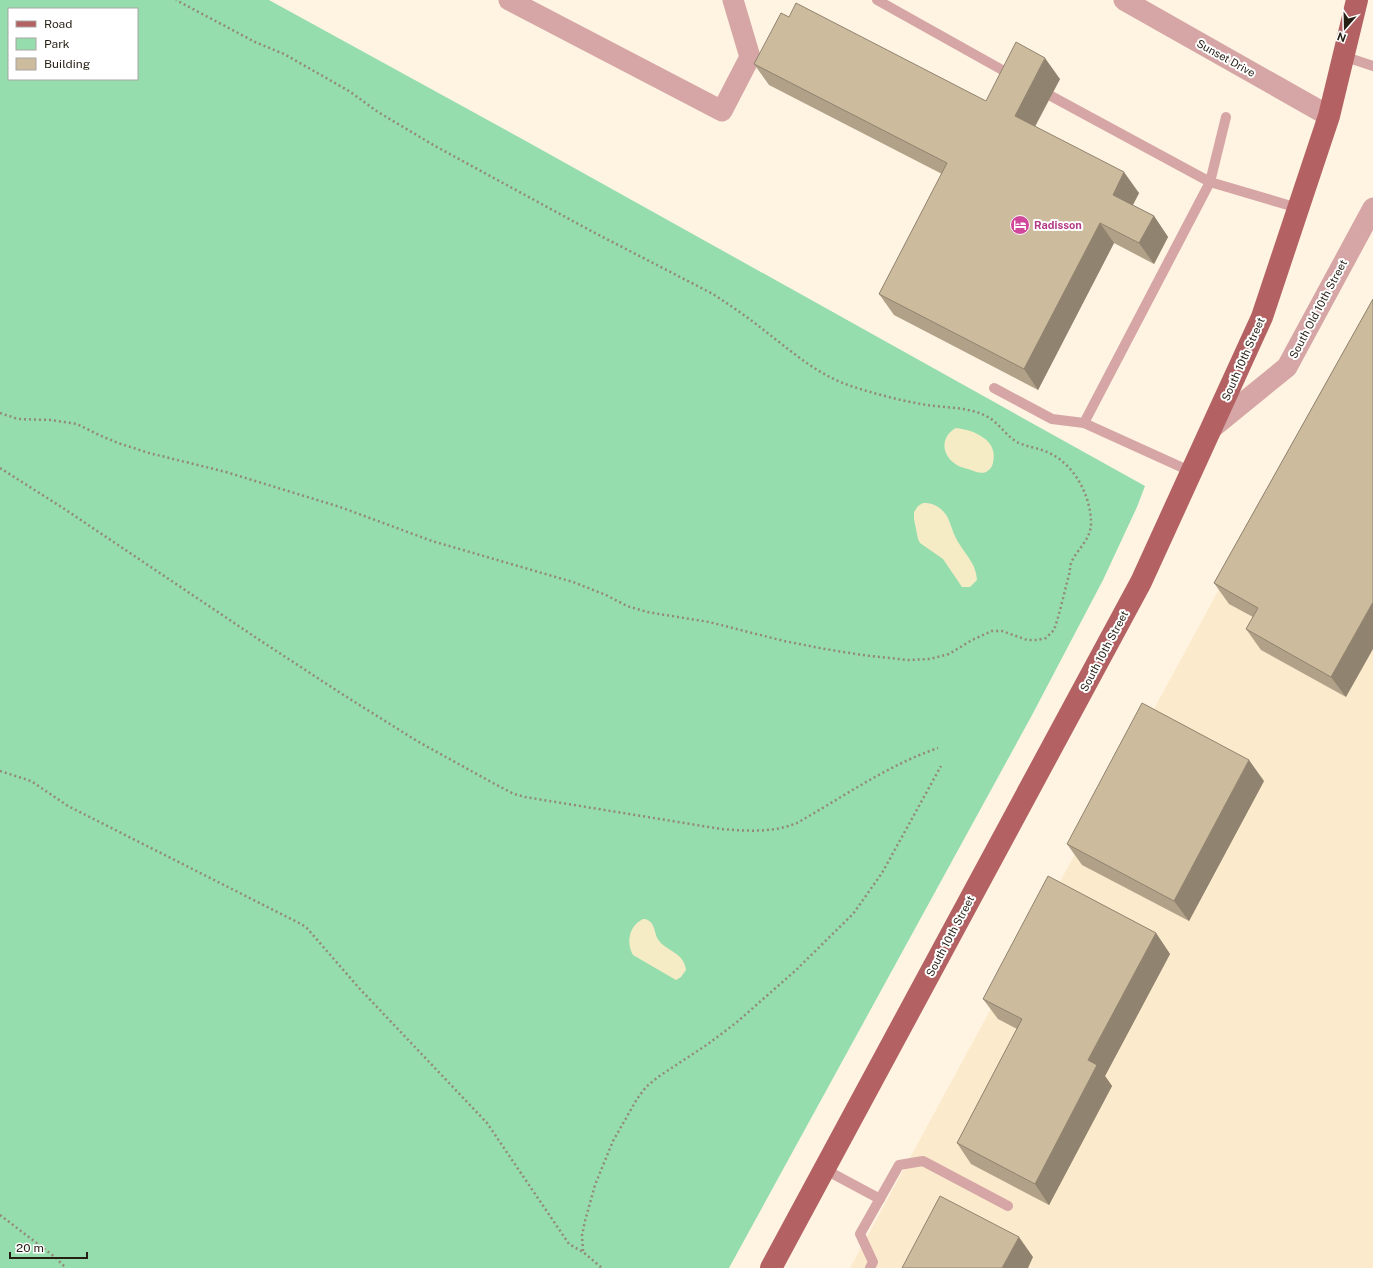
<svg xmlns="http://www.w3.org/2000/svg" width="1373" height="1268" viewBox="0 0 1373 1268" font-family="'Public Sans',sans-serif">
<rect width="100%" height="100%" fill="#fff4e2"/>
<!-- built -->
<polygon fill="#fceacc" points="1373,306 1373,1268 850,1268"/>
<!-- green -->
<path fill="#96ddad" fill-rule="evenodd" d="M0,0H269L524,140L1145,486L1137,507L1103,580L1031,717L729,1268H0ZM9,9H137V79H9Z"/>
<!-- sand -->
<g fill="#f5ecc6">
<path d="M956,428C974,430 999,440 993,463C992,467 990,470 986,472C981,474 976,472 971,470C966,468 958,467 954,463C941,453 941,436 956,428Z"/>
<path d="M923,503C931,503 937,505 943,511C950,518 951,528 955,536C962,552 976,561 977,580L970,587H962L943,559L920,543L918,539L914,519V512L918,506Z"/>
<path d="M643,919C652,919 654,927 656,935C661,951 684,950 686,970L681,977L676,980L633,955C626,942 629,926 643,919Z"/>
</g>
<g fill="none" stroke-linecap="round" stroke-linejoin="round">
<!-- path -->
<g stroke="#92897a" stroke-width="2.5" stroke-dasharray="2 3" stroke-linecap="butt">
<path d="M0,413L18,419L51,420L77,424L99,435L118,443L149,453L226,472L340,507L432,541L573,582L606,595L627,606L647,612L709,622L784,641L825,649L862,655L908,660L930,659L949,654L972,640L992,631H1002L1027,640H1037L1046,638L1054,630C1060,613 1064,593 1069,575C1070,571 1070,567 1071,563C1077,549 1091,540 1091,523C1091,496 1074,463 1047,452C1038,448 1028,447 1019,443C1006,437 999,422 986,416C969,407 946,408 927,405C902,401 875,394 851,386C818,375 792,352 765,331C749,318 731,306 713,294L593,232L435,146L378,112L349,91L284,54L255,42L176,0"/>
<path d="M0,468L63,508L258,639L342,694L417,741L493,783L514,794L525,797L721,829C747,831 773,833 797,823C843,797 888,765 938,748"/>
<polyline points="0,771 31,781 68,806 299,923 306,927 359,988 487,1123 569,1244 583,1252 602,1268"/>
<polyline points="0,1215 55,1257 66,1268"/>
<polyline points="583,1251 582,1235 585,1221 595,1185 613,1141 637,1099 646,1087 658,1077 708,1044 737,1022 795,971 853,914 882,873 941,766"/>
</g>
<!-- lane -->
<g stroke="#d5a6a5" stroke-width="10">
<polyline points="877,0 1013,76"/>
<polyline points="1343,56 1373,66"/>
<polyline points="1051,96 1210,182 1084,423 1192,472"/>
<polyline points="1226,117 1210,182 1298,208"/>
<polyline points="994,388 1052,419 1084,423"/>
<polyline points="824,1169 880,1199"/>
<polyline points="870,1268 873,1262 860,1234 899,1165 923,1161 1008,1206"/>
</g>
<!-- street -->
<g stroke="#d5a6a5" stroke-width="21">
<polyline points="509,0 722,111 750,57 733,0"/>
<polyline points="1124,0 1329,116"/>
<polyline points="1212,428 1287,367 1373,208"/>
</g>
<!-- primary -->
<polyline stroke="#b36162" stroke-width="22" points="771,1268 1141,582 1262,317 1329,116 1357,0"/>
</g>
<!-- wall -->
<g fill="#b0a188">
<polygon points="789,17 986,101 1060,79 1035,127 1139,193 1133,205 1154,216 1168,237 1154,264 1114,243 1038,390 894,315 879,294 942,174 769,85 754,64"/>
<polygon points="1373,299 1346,697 1261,650 1246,629 1253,617 1229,604 1214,583"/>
<polygon points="1264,781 1189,921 1082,865 1067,844"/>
<polygon points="1156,933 1170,954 1105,1076 1112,1086 1049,1205 971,1164 957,1143 1017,1029 998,1019 983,999"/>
</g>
<!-- shaded-wall -->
<g fill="#90836f">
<polygon points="1045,58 1060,79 1029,137 1015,116"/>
<polygon points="1124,172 1139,193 1127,216 1113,195"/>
<polygon points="1154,216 1168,237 1154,264 1139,243"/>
<polygon points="1100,223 1114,243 1038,390 1024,369"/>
<polygon points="1373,602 1373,649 1346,697 1331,677"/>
<polygon points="1249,760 1264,781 1189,921 1174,901"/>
<polygon points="1156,933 1170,954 1105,1076 1112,1086 1049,1205 1035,1184 1088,1060"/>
<polygon points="1019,1237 1033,1257 1028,1268 1002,1268"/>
</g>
<!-- building -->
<g fill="#cdbb9e" stroke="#90836f">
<polygon points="796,3 986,101 1016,42 1045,58 1015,116 1124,172 1113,195 1154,216 1139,243 1100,223 1024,369 879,294 947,163 754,64 781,13 789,17"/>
<polygon points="1373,299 1373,602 1331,677 1246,629 1258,608 1214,583"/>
<polygon points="1142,703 1249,760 1174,901 1067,844"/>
<polygon points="1048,876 1156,933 1088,1060 1097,1065 1035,1184 957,1143 1022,1019 983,999"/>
<polygon points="940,1196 1019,1237 1002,1268 902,1268"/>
</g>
<!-- icons -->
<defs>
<symbol id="hotel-disc" viewBox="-11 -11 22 22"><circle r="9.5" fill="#d1479c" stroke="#fff"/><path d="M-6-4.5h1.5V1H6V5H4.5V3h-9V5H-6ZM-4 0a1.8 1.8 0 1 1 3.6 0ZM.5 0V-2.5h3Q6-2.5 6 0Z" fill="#fff"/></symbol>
</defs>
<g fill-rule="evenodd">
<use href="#hotel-disc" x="1009" y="214" width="22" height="22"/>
</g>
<g text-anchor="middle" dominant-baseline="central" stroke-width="4" stroke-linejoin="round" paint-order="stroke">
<!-- street labels -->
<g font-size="11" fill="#261f14" stroke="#fff">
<text transform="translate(1226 58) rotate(29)">Sunset Drive</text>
<text transform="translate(1318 309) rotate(-62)">South Old 10th Street</text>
<text transform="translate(1243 359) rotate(-66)">South 10th Street</text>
<text transform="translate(1104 651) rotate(-62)">South 10th Street</text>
<text transform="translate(950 936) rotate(-62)">South 10th Street</text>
</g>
<!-- hotel labels -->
<g font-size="11" font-weight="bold" fill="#b23c85" stroke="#fff" text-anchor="start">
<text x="1034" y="225">Radisson</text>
</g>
</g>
<!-- legend -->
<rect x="8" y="8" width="130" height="72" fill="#ffffff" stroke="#a8a5a1"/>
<rect x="16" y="21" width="20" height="6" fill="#b36162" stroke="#a8a5a1"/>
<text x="44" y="28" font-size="12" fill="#261f14">Road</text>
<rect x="16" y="38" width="20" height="12" fill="#96ddad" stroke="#a8a5a1"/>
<text x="44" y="48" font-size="12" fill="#261f14">Park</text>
<rect x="16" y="58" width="20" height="12" fill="#cdbb9e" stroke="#a8a5a1"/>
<text x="44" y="68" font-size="12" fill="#261f14">Building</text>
<!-- north arrow -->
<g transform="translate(1345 28) rotate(200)" stroke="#ffffff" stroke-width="3" paint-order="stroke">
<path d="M0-3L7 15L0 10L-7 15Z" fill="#261f14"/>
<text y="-6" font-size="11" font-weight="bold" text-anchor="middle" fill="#261f14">N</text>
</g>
<!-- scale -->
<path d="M10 1252v6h77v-6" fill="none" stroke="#261f14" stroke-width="2"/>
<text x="16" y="1252" font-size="12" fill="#261f14" stroke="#ffffff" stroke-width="3" paint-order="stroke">20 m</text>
</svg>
